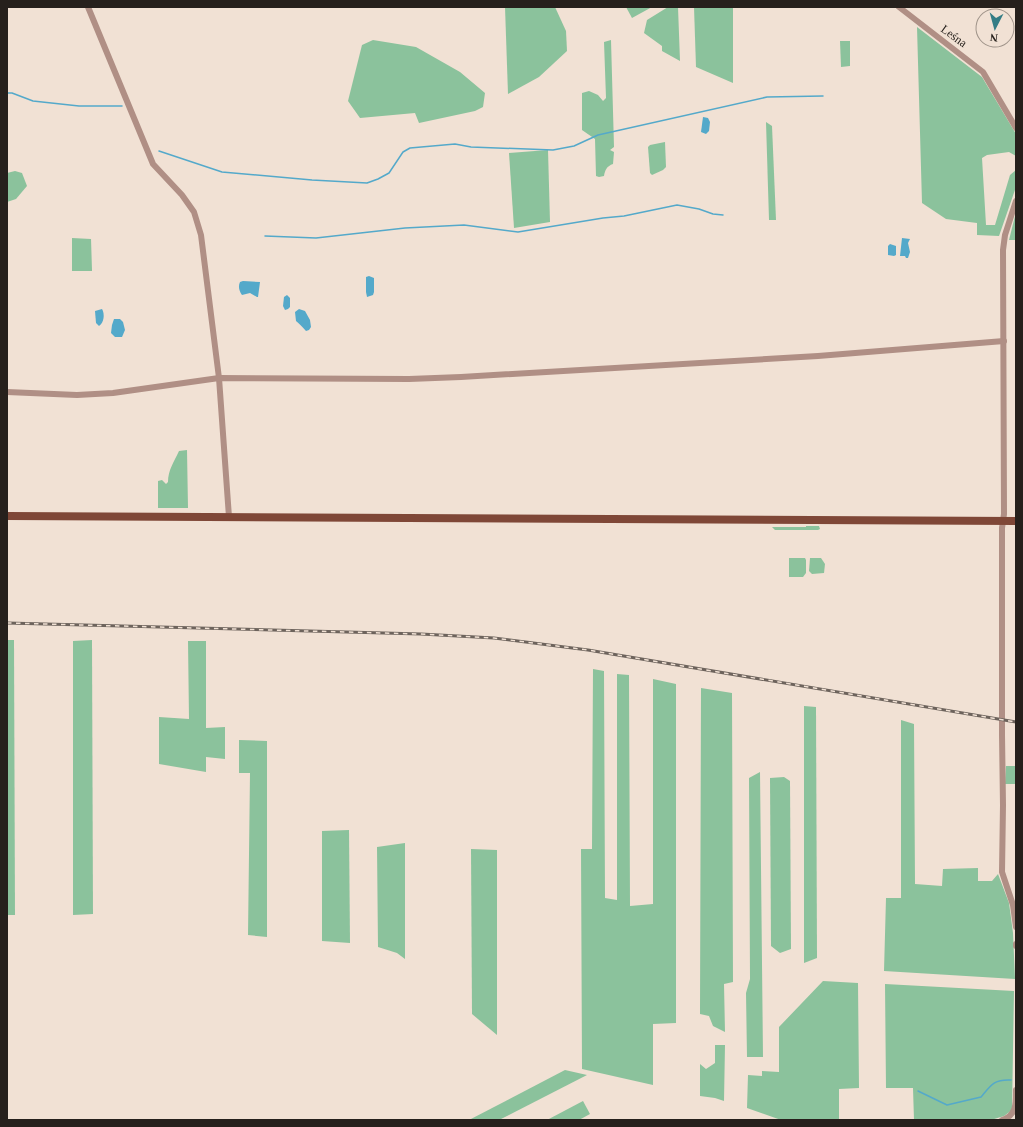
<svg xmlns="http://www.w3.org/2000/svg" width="1023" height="1127" viewBox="0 0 1023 1127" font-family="'Times New Roman',serif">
<rect width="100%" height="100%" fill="#f1e1d4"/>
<!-- green -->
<g fill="#8bc29c">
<polygon points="505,7 555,7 566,31 567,51 539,77 508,94"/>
<polygon points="626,7 652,7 632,18"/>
<polygon points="668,7 678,7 680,61 662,51 662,46 644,33 647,20"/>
<polygon points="694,7 733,7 733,83 696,67"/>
<polygon points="917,27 982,77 1016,134 1016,156 1009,152 987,155 982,158 986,225 995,225 1010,175 1016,170 1016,187 999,236 977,235 977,223 946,219 922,203"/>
<polygon points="373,40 416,47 460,72 485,93 483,107 475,111 419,123 415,113 360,118 348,101 362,45"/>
<path d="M611,40L614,147L610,150L614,152L613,164C607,166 605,170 604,176L599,177L596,176L595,139L582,130V93L589,91L598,95L603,101L606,98L604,42Z"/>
<polygon points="840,41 850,41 850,66 841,67"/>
<polygon points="766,122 772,126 776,220 769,220"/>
<polygon points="665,142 666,167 663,170 652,175 650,173 648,147 650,145"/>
<polygon points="548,150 550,222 514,228 509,153"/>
<polygon points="15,171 22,173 27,186 16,199 7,202 7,173"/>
<polygon points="1016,212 1016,240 1009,240"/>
<polygon points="72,238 91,239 92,271 72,271"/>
<path d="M187,450L188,508H158V481L162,480L166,484L168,482C168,470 174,462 179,451Z"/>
<polygon points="806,526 819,526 820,529 818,530 775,530 772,527 806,527"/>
<polygon points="789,558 805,558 806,560 806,573 803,577 789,577"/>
<polygon points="810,558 821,558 825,564 824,573 812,574 809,571"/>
<polygon points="7,640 14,640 15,915 7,915"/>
<polygon points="92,640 93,914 73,915 73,641"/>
<polygon points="188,641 206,641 206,728 225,727 225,759 206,757 206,772 159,764 159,717 189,719"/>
<polygon points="593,669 604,671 605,898 617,900 617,674 629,675 630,906 653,904 653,679 676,684 676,1023 653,1024 653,1085 582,1069 581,849 592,849"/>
<polygon points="701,688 732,693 733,982 724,984 725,1032 713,1026 709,1016 700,1014"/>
<polygon points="804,706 816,707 817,958 804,963"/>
<polygon points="901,720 914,724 915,884 942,886 943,869 978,868 978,881 992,881 998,874 1009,903 1013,933 1015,979 884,971 886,898 901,898"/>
<polygon points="239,740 267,741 267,937 248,935 250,773 239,773"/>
<polygon points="1006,766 1016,766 1016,784 1005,784"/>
<polygon points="760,772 763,1057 747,1057 746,993 750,979 749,778"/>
<polygon points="784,777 790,781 791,949 780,953 771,946 770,778"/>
<polygon points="349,830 350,943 322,941 322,831"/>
<polygon points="405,843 405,959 397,953 378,947 377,847"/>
<polygon points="471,849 497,850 497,1035 472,1014"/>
<polygon points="823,981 858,983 859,1088 839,1089 839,1120 781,1120 747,1108 748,1075 762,1076 762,1071 779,1072 779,1027"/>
<polygon points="885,984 1014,991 1012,1110 1004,1116 991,1120 914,1120 913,1088 886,1088"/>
<polygon points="715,1045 725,1045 724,1101 715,1098 700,1096 700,1064 706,1069 715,1063"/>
<polygon points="565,1070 587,1075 499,1120 469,1120"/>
<polygon points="583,1101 590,1114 579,1120 547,1120"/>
</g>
<!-- water -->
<g fill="#54a9ca">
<polygon points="703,117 708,118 710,122 709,131 706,134 701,132"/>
<polygon points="902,238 910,239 908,243 910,252 908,258 906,258 905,256 900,256"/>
<polygon points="890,244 896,246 896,255 894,256 888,255 888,246"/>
<polygon points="369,276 374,278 374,292 373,295 367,297 366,292 366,277"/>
<path d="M243,281L260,282L258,297H257L250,293L242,295C239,291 238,286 240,282Z"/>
<polygon points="287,295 290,298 290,307 288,309 285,310 283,306 284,297"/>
<path d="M102,309C105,314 104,323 99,326L96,323L95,311Z"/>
<path d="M299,309L305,311L310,320L311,327L309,330L306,331C303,328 300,324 296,321L295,312Z"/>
<polygon points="114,319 120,319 123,322 125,330 122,337 115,337 111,333 112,325"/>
</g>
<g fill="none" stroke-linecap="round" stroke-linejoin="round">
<!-- stream -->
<g stroke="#54a9ca" stroke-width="1.5">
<polyline points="7,93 12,93 33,101 79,106 122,106"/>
<polyline points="159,151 222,172 312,180 367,183 378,179 389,173 403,152 410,148 455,144 471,147 553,150 574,146 598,135 767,97 823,96"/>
<polyline points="265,236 316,238 405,228 464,225 518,232 603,218 624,216 677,205 699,209 713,214 723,215"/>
<path d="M918,1091L947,1105L981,1097C991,1085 994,1079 1011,1080"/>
</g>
<!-- minor -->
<g stroke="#b08f85" stroke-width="6">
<polyline points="88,7 153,164 182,195 194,212 201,235 219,378 229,517"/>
<polyline points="899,7 983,72 1016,128"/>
<polyline points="1016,201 1005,235 1003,250 1004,514 1002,528 1002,735 1003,805 1002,872 1013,905 1016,927"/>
<polyline points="7,392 77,395 113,393 219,378 409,379 461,377 818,356 1004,341"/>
<polyline points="1016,944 1016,946"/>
<path d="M1002,1120C1017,1115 1016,1103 1016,1090"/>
</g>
<!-- major -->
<polyline stroke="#7f4737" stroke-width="8" points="7,516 1016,521"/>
<defs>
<polyline id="rail" points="7,623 421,634 494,638 588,650 1016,722"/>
</defs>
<!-- rail casing -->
<use href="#rail" stroke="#6d635c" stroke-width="3"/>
<!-- rail -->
<use href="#rail" stroke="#f1e1d4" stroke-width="1.5" stroke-dasharray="4.5" stroke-linecap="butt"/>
</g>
<g text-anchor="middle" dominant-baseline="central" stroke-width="3" stroke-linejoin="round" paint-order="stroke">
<!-- street labels -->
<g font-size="12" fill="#26201c" stroke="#f1e1d4">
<text transform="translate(954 36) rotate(36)">Leśna</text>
</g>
</g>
<!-- border -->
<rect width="1023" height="1127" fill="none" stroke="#26201c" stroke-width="16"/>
<!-- north arrow -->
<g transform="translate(995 28) rotate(186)"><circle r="19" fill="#f1e1d4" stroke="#a0948a"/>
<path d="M0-3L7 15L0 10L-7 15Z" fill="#357d85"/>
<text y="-6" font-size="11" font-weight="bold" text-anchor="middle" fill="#26201c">N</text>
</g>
</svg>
